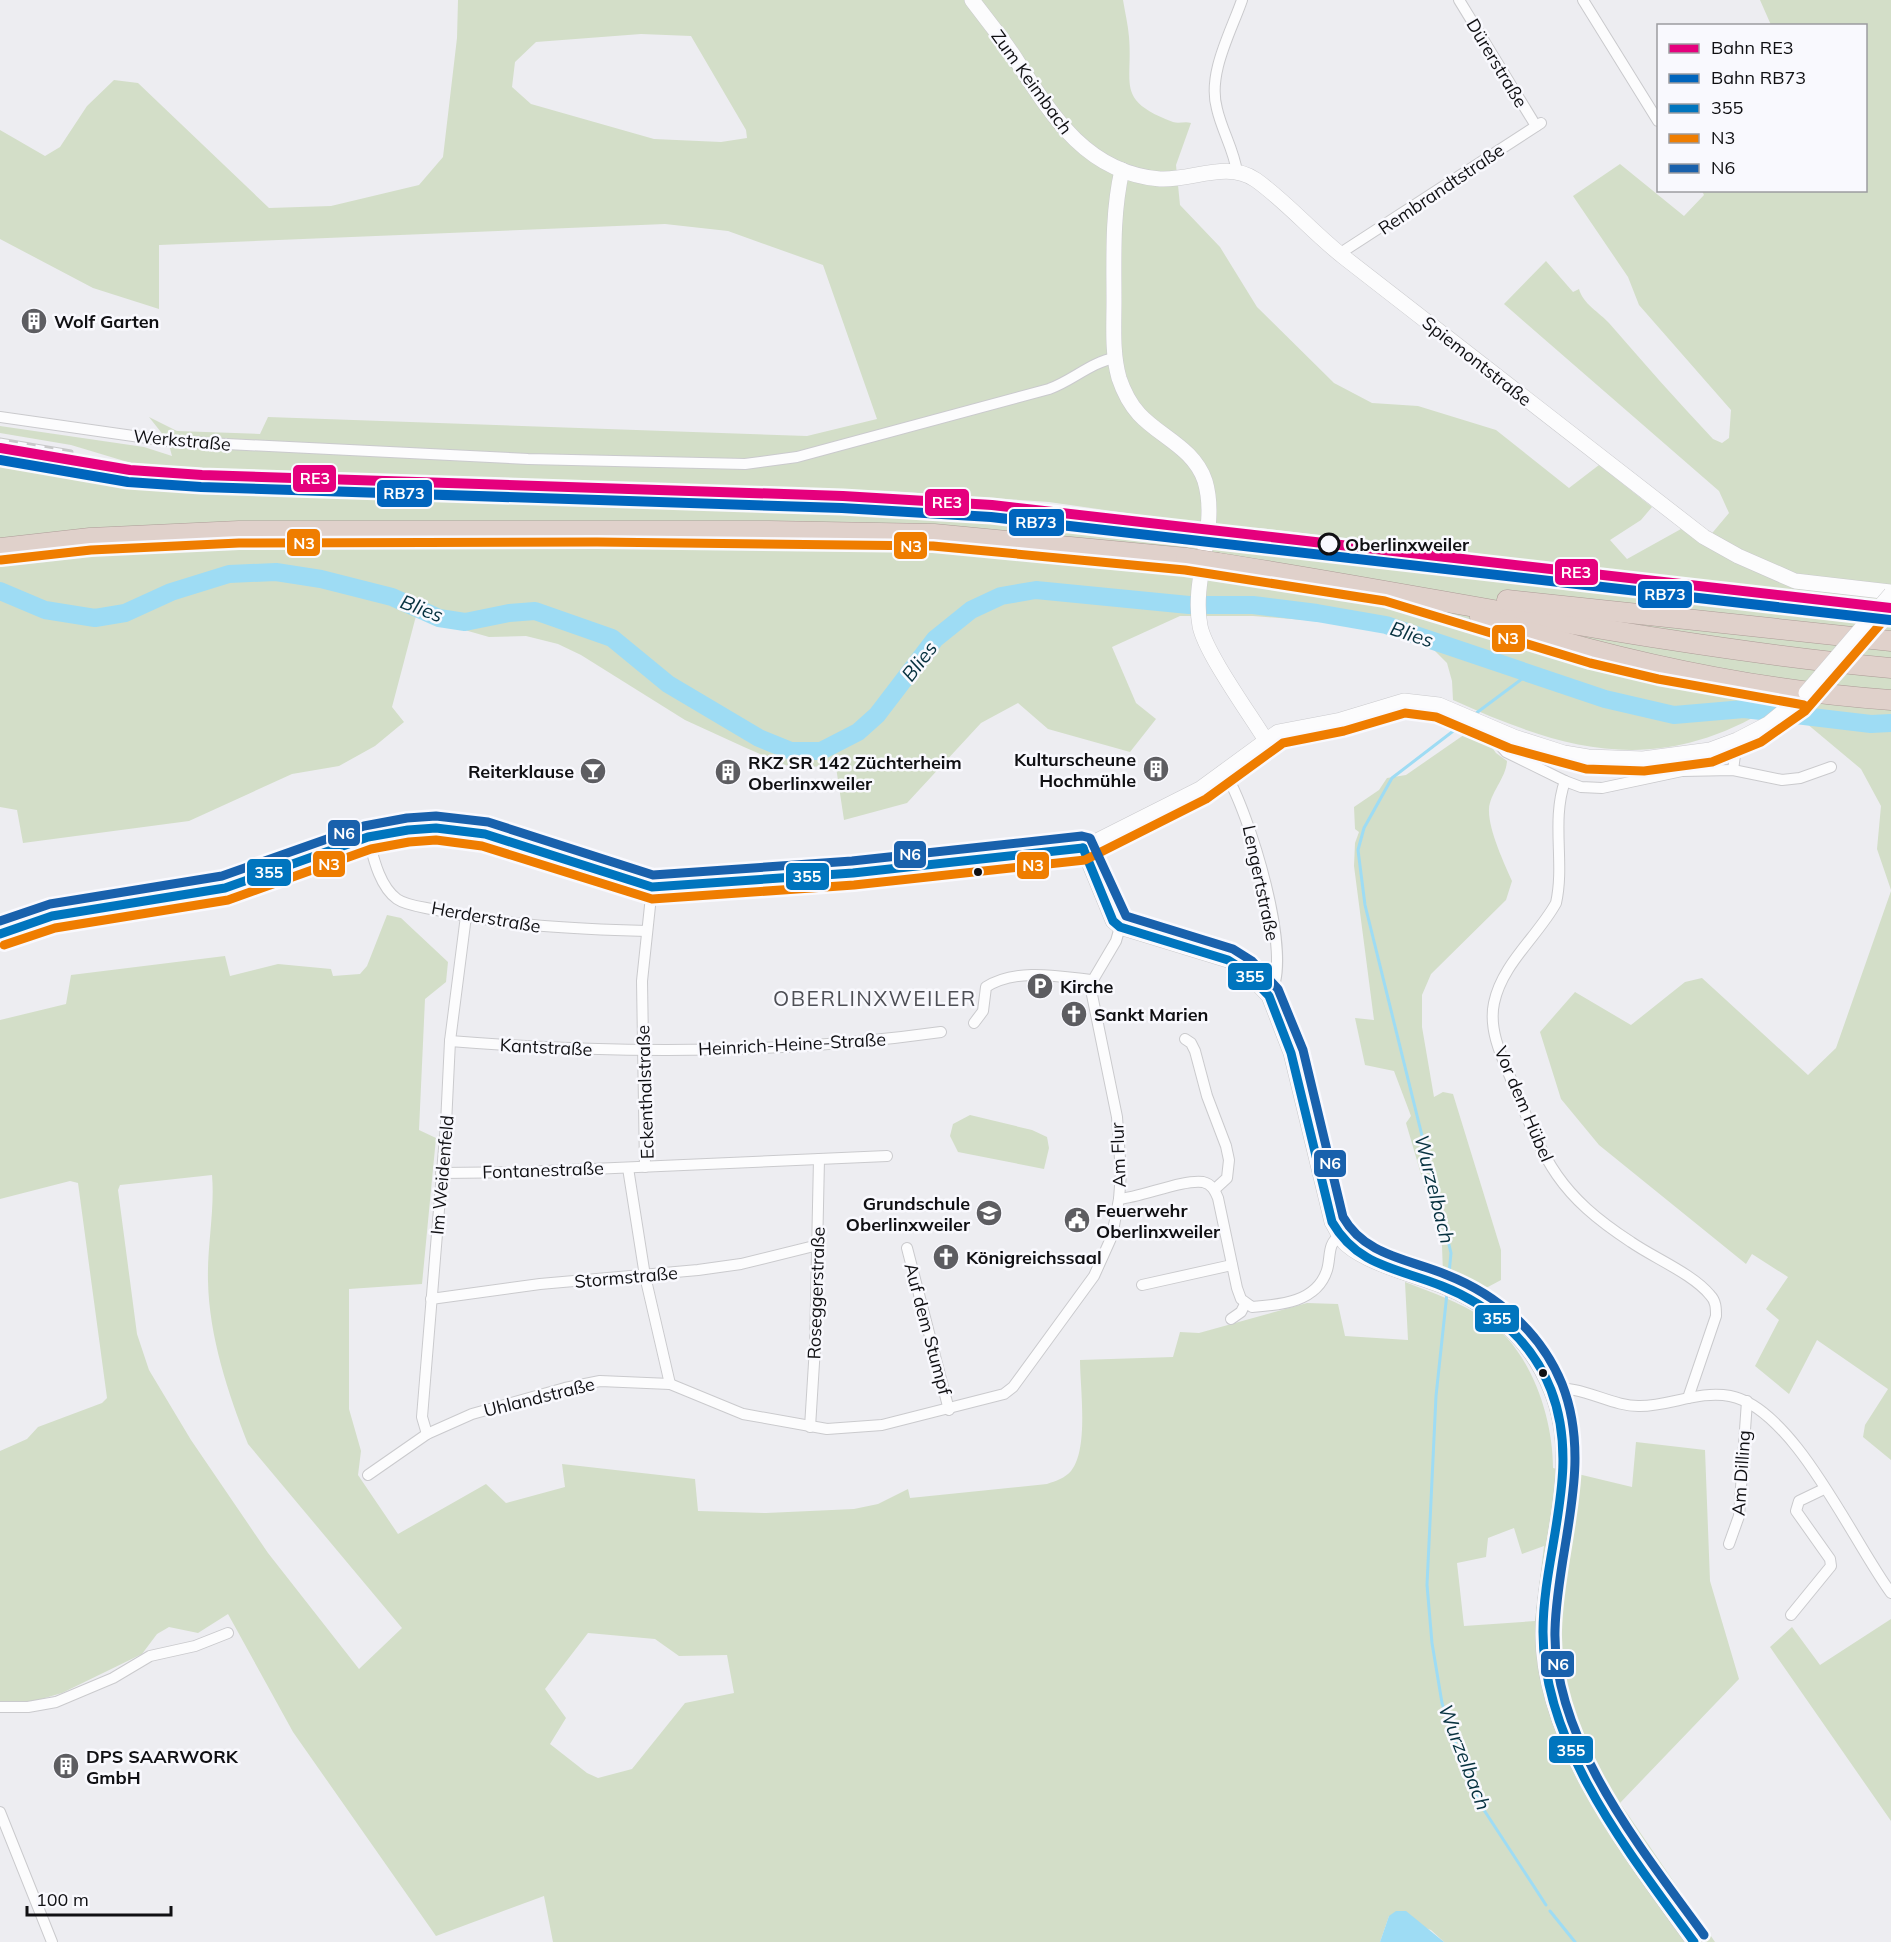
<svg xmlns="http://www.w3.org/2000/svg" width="1891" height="1942" viewBox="0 0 1891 1942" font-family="Mulish,sans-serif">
<rect width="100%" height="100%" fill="#ededf1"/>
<!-- green -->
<g fill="#d3dec8" fill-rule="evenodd">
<path d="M458,0H1123C1125,12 1128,25 1129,37C1133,85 1115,100 1173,122C1179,124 1185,121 1191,123L1176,165L1180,205L1220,247L1257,307L1334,383L1372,403L1418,406L1496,430L1569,488L1599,465L1652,507L1641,520L1610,540L1627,559L1681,529L1703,544L1729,513L1719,491L1504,304L1546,261L1573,292L1579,289C1583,304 1599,312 1609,323C1643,362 1677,401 1713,439L1722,443L1729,438L1731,410L1639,305L1628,277L1573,196L1620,164L1684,216L1704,195L1702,191L1866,190V26L1771,25L1760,0H1891V603L1260,528L1259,532L1049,502L891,491L200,468L131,463L71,445L0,433V426L144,447L172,456L168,441L149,417L177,431L260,434L268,417L807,436L877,419L823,265L728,231L665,224L159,245V309L93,288L0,239V130L45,156L60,147L87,106L114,80L138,83L269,208L331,206L419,185L443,157L457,38ZM641,34L691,36L746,130L747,138L721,142L654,139L531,104L512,87L515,62L536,42Z"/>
<path d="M0,463L129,483L199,489L889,511L1262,544L1263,547L1398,564L1405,562L1891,619V890L1877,849L1881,806L1861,769L1800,718L1770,708C1656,777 1565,751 1453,700L1452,681L1447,663L1434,650L1385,632L1316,621L1253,616H1180L1112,647L1136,703L1156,719L1130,752L1048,729L1018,703L981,723L907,803L844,820L836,767L788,766L744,747L685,720L581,655L558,644L526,636L489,637L416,616L392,707L404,722L375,746L339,766L292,774L189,821L23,843L17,810L0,807Z"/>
<path d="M1468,732L1483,735L1496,753L1507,761C1506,778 1490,793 1489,809C1488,829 1504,863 1512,881L1506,900L1431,974L1422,995V1027L1434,1097L1443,1092L1453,1094L1501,1250V1280L1486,1288L1465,1283L1443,1273L1442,1246L1406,1123L1411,1116L1394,1071L1365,1065L1355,1018L1374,1020L1354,866L1355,843L1359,832L1355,829L1354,807L1379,790L1387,778L1406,775Z"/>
<polygon points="1891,891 1891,1460 1863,1437 1865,1425 1888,1389 1817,1340 1789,1394 1755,1366 1779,1320 1766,1309 1788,1277 1752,1254 1746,1264 1599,1145 1561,1099 1540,1032 1575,992 1631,1025 1685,982 1702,978 1808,1075 1836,1048"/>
<path d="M387,915L401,918L448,962L446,982L425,999L419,1130L436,1138L422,1284L349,1289V1409L361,1451L358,1475L398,1534L486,1484L506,1503L565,1487L562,1464L695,1479L698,1511L766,1513L854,1509L878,1504L908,1489L910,1498L1047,1484C1056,1481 1065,1478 1071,1471C1089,1449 1080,1388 1080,1360L1173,1357L1180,1332L1199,1333L1307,1303L1338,1304L1345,1336L1408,1340L1405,1282C1433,1293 1460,1302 1485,1319C1530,1348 1553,1416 1553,1468L1632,1487L1636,1442L1705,1450L1710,1581L1739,1679L1620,1803L1715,1942H1444L1431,1930L1389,1916L1380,1942H553L544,1896L436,1936L293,1732L228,1614L198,1633L169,1627L157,1634L142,1654L62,1693L31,1702L0,1701V1451L27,1439L38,1427L102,1403L107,1398L78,1183L70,1181L0,1199V1020L66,1004L71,975L225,956L230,976L278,964L331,969L333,976L360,974L367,966ZM212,1175C215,1210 207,1246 208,1281C209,1336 228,1393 248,1444L402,1628L359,1669L268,1553L191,1440L149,1370L137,1334L118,1190L120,1185ZM1514,1528L1522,1554L1544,1546L1535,1621L1464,1626L1457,1563L1486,1557L1488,1538ZM588,1633L655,1639L679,1656L727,1655L734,1693L685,1703L632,1769L598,1778L587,1773L550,1744L566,1718L545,1689Z"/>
<polygon points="970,1115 1032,1130 1047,1137 1049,1148 1044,1169 958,1152 950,1136 953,1124"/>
<polygon points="1891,1619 1891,1821 1770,1647 1792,1627 1820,1665"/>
</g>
<!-- water -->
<polygon fill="#9edcf4" points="1396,1911 1406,1911 1444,1942 1380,1942 1389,1916"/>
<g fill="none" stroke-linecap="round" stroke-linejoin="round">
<!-- stream -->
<g stroke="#9edcf4" stroke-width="3">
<polyline points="1475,714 1530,673"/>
<polyline points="1448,1284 1451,1253 1365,905 1358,850 1364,828 1392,778 1465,722"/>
<polyline points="1447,1293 1436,1396 1427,1585 1432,1643 1442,1703 1461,1759 1482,1807 1546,1905"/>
<polyline points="1550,1911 1575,1942"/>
</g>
<!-- river -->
<polyline stroke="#9edcf4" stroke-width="18" points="0,591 45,610 95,618 125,613 171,592 229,574 276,572 321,579 392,597 439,618 465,622 509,613 535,611 612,638 668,684 759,738 791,751 821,751 858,732 877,715 935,639 971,610 1001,596 1036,590 1189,605 1253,605 1317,613 1386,625 1605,699 1674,715 1744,709 1871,724 1891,723"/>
<defs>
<g id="street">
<polyline points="1459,0 1536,126"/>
<polyline points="1583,0 1658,121"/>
<path d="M1237,172C1234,150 1222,131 1217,109C1207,74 1231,32 1242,0"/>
<polyline points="1339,254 1541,123"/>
<path d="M0,417L168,441L528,459L745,464L797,457L1049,389C1072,381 1091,362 1115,358"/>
<polyline points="1493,728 1499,744 1506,752 1565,781 1581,787 1602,788 1682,771 1733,770 1782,780 1800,778 1831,767"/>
<polyline points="1733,770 1737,740"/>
<path d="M1225,773C1248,809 1296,960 1269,996"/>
<path d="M1565,781C1551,821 1565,863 1556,903C1538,936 1502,964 1494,1003C1488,1031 1503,1060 1514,1086C1545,1163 1559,1195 1631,1242C1654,1258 1693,1274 1710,1295C1716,1301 1716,1308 1716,1316L1688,1398"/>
<path d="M368,837C373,856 379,886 397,899C407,906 424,907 436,910C506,926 575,929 647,931"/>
<path d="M974,1023L983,1011L986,987C1015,968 1058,976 1091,980"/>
<polyline points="1185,1039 1191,1043 1195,1051 1207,1096 1226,1146 1229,1160 1227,1178 1215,1189"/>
<path d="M450,1041C613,1054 778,1055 941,1032"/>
<polyline points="645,1167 642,981 652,887"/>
<polyline points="628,1168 645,1276 670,1384"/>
<polyline points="441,1173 523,1172 887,1156"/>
<path d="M1119,1199C1142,1197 1183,1179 1203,1182C1212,1184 1215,1191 1218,1198L1237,1288L1241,1299L1252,1307C1281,1305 1317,1302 1327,1270C1331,1257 1327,1243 1340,1236"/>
<polyline points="907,1248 949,1410"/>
<polyline points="1142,1285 1232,1265"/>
<polyline points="431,1299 540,1284 698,1270 741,1264 818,1245"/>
<polyline points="1231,1319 1241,1312 1245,1304"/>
<path d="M1551,1390C1579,1383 1611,1407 1640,1406C1670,1406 1700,1390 1730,1396C1794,1408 1853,1542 1891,1593"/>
<polyline points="810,1427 815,1347 819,1159"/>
<polyline points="427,1434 422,1417 446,1124 450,1041 466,916"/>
<polyline points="368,1475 427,1434 472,1414 565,1388 600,1381 670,1384 743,1414 827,1429 882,1425 1004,1394 1013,1387 1094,1276 1112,1236 1119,1199 1121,1173 1117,1117 1090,985 1116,941 1120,927"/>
<polyline points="1729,1544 1739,1516 1747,1401"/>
<polyline points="1791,1615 1831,1566 1830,1559 1796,1511 1799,1501 1824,1489"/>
<polyline points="0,1707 28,1707 56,1702 113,1678 150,1656 195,1646 228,1633"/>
<polyline points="0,1812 52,1942"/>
</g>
<g id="secondary">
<path d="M972,0C987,20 1003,39 1017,61C1052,116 1087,173 1160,179C1192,181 1227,160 1256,180C1288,203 1314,234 1345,258C1464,351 1584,444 1704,537L1738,556L1795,581L1891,592"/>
<path d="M1122,170C1112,214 1114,257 1114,301C1114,327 1112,353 1119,378C1123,390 1130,404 1139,414C1160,437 1194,448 1205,481C1219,528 1191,578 1200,626C1205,652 1249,713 1265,739"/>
<path d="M1083,848L1113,921L1120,927L1228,960L1244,970L1269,996L1291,1053L1332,1222C1337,1230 1340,1239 1347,1245C1369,1264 1415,1275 1443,1286C1492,1306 1531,1340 1551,1390C1583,1467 1544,1553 1543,1633C1542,1741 1633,1857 1694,1942"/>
<polyline points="0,934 52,916 225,888 368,837 408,830 436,828 485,834 652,887 853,873 1083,848 1200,789 1278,732 1341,720 1404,701 1439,705 1514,737 1564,753 1588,757 1643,759 1710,750 1737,740 1768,724 1806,693"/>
</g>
<g id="highway">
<polyline points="0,548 90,538 239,531 769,531 934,534 1186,558"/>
<path d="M1218,563C1442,598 1665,647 1891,668"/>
<polyline points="1507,600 1891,641"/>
<path d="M1480,617C1614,660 1750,690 1891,700"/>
</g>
</defs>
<!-- street casing -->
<use href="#street" stroke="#cacacd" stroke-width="12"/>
<!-- secondary casing -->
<use href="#secondary" stroke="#cacacd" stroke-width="16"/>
<!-- highway casing -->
<use href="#highway" stroke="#ac9c97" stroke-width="21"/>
<!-- street -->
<use href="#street" stroke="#fcfcfd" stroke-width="10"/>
<!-- secondary -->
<use href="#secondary" stroke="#fcfcfd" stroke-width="15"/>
<!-- highway -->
<use href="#highway" stroke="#e0d1cb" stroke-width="20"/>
<defs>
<polyline id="rail" points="0,440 71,452"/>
</defs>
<!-- rail casing -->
<use href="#rail" stroke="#c8c8c9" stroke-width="5"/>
<!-- rail -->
<use href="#rail" stroke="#f9f9fe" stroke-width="3" stroke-dasharray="9" stroke-linecap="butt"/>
<defs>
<polyline id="secondary-bridge" points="1806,693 1891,594"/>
<polyline id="highway-bridge" points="1186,558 1218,563"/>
</defs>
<!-- secondary-bridge casing -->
<use href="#secondary-bridge" stroke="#cacacd" stroke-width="16" stroke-linecap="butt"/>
<!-- highway-bridge casing -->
<use href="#highway-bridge" stroke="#ac9c97" stroke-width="21" stroke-linecap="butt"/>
<!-- secondary-bridge -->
<use href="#secondary-bridge" stroke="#fcfcfd" stroke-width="15"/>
<!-- highway-bridge -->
<use href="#highway-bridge" stroke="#e0d1cb" stroke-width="20"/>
<defs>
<g id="bus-1">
<path d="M1083,848L1113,921L1120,927L1228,960L1244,970L1269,996L1291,1053L1332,1222C1358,1267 1398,1268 1442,1286C1490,1305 1532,1341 1551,1390C1582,1470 1543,1551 1543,1632C1543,1746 1630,1854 1694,1942"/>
<polyline points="0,934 52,916 225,888 368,837 408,830 436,828 485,834 652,887 853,873 1083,848"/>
</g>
<g id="bus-2">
<polyline points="1,560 91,550 239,543 597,542 933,546 1185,570 1385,601 1590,663 1658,679 1804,705"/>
<polyline points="4,945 55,928 228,900 371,849 409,842 436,840 482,846 652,899 854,885 1085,860 1206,799 1283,743 1344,731 1405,713 1436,717 1509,748 1586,769 1644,771 1712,762 1761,742 1805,711 1891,612"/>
</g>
<path id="bus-3" d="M0,921L50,904L222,876L364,826L407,818L436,816L488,822L653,875L852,861L1082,836L1090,838L1126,916L1233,949L1252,961L1278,989L1303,1050L1343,1217C1365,1256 1409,1259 1447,1275C1498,1295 1541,1333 1562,1384C1594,1465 1557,1548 1555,1630C1552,1740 1643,1851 1704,1935"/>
</defs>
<!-- bus-1 casing -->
<use href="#bus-1" stroke="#f9f9fe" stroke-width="14"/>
<!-- bus-2 casing -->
<use href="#bus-2" stroke="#f9f9fe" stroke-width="14"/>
<!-- bus-3 casing -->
<use href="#bus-3" stroke="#f9f9fe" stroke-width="14"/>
<!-- bus-1 -->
<use href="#bus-1" stroke="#0075be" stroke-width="9"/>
<!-- bus-2 -->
<use href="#bus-2" stroke="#ef7d00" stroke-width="9"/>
<!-- bus-3 -->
<use href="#bus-3" stroke="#1961ac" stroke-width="9"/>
<defs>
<polyline id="rail-1" points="0,448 130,470 202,475 843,496 992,505 1891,608"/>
<polyline id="rail-2" points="0,460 128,482 201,487 842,508 991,517 1890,620"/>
</defs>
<!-- rail-1 casing -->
<use href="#rail-1" stroke="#f9f9fe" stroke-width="15"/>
<!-- rail-2 casing -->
<use href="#rail-2" stroke="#f9f9fe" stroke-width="15"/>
<!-- rail-1 -->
<use href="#rail-1" stroke="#e5007d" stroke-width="10"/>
<!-- rail-2 -->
<use href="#rail-2" stroke="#0065bd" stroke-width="10"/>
</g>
<!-- icons -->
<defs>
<symbol id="building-disc" viewBox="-11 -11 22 22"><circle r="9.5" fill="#5d5d61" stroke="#f9f9fe"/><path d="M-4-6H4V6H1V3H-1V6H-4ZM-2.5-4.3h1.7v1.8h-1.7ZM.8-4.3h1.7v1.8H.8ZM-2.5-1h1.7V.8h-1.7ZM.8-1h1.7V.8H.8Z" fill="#fff"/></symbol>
<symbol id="bar-disc" viewBox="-11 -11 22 22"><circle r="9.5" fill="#5d5d61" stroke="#f9f9fe"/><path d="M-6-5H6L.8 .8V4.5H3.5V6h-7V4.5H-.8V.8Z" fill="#fff"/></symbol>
<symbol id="parking-disc" viewBox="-11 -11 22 22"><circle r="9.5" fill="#5d5d61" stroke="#f9f9fe"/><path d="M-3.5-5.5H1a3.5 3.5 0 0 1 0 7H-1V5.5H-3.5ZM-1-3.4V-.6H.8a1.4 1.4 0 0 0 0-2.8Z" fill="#fff"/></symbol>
<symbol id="church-disc" viewBox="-11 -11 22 22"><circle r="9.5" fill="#5d5d61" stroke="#f9f9fe"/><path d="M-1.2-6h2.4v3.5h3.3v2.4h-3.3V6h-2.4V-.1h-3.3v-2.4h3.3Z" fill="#fff"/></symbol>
<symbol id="school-disc" viewBox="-11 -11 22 22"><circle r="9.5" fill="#5d5d61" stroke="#f9f9fe"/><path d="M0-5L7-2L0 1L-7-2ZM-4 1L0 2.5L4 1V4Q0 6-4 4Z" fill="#fff"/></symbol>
<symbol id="civic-disc" viewBox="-11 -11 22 22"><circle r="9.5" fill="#5d5d61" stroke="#f9f9fe"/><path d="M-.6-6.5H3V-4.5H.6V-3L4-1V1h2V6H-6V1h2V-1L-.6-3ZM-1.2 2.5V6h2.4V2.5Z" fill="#fff"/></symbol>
</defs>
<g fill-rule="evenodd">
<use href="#building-disc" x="19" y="306" width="30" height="30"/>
<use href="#building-disc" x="1141" y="754" width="30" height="30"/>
<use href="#bar-disc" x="578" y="756" width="30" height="30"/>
<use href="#building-disc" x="713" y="757" width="30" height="30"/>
<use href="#parking-disc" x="1025" y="971" width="30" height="30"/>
<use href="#church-disc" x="1059" y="999" width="30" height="30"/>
<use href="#school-disc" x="974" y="1198" width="30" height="30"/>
<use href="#civic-disc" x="1062" y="1205" width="30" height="30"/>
<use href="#church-disc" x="931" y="1242" width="30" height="30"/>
<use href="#building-disc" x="51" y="1751" width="30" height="30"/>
</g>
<!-- markers -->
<circle fill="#f9f9fe" stroke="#101013" stroke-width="3" cx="1329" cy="544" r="10"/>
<g fill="#101013" stroke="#f9f9fe" stroke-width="2">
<circle cx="978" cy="872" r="5"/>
<circle cx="1543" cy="1373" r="5"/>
</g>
<g text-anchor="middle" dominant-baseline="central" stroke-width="5" stroke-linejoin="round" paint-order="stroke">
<!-- street labels -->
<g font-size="18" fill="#101013" stroke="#f9f9fe">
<text transform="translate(1497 63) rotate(59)">Dürerstraße</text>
<text transform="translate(1032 82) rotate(54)">Zum Keimbach</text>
<text transform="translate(1441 189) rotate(-34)">Rembrandtstraße</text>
<text transform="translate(1477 361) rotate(38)">Spiemontstraße</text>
<text transform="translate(182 440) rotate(5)">Werkstraße</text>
<text transform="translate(1261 883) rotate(78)">Lengertstraße</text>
<text transform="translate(486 917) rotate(10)">Herderstraße</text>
<text transform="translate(792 1044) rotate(-3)">Heinrich-Heine-Straße</text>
<text transform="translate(546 1047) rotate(3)">Kantstraße</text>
<text transform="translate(645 1092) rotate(-92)">Eckenthalstraße</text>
<text transform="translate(1524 1104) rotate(67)">Vor dem Hübel</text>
<text transform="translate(1118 1155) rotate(-92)">Am Flur</text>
<text transform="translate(543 1170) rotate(-2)">Fontanestraße</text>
<text transform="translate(442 1175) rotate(-85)">Im Weidenfeld</text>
<text transform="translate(626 1277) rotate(-5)">Stormstraße</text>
<text transform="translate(816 1293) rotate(-88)">Roseggerstraße</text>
<text transform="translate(928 1329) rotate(75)">Auf dem Stumpf</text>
<text transform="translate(539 1397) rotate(-14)">Uhlandstraße</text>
<text transform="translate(1741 1473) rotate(-86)">Am Dilling</text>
</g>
<!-- poi labels -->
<g font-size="18" font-weight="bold" fill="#101013" stroke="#f9f9fe" text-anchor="start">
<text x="54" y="321">Wolf Garten</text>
<text x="1136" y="759" text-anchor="end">Kulturscheune<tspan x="1136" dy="21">Hochmühle</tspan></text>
<text x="748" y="762">RKZ SR 142 Züchterheim<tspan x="748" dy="21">Oberlinxweiler</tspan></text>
<text x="574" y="771" text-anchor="end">Reiterklause</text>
<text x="1060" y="986">Kirche</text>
<text x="1094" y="1014">Sankt Marien</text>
<text x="970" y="1203" text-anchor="end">Grundschule<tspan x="970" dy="21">Oberlinxweiler</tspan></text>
<text x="1096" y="1210">Feuerwehr<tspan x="1096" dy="21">Oberlinxweiler</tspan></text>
<text x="966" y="1257">Königreichssaal</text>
<text x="86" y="1756">DPS SAARWORK<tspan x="86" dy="21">GmbH</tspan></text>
</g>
<!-- stop labels -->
<g font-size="18" font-weight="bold" fill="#101013" stroke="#f9f9fe" text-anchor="start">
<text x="1345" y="544">Oberlinxweiler</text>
</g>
<!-- water labels -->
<g font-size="20" font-style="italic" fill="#06313f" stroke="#f9f9fe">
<text transform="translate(422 608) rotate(21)">Blies</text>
<text transform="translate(1412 634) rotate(18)">Blies</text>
<text transform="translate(919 661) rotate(-52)">Blies</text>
<text transform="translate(1435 1189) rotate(76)">Wurzelbach</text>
<text transform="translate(1465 1757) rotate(69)">Wurzelbach</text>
</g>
<!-- quarter labels -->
<g font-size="21" letter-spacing="1.5" fill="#4f5056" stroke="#f9f9fe">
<text x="875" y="998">OBERLINXWEILER</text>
</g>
</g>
<g stroke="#f9f9fe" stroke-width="2">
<rect x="292" y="464" width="45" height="29" rx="6" fill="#e5007d"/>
<rect x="376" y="479" width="57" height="29" rx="6" fill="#0065bd"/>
<rect x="924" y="488" width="46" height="29" rx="6" fill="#e5007d"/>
<rect x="1008" y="508" width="57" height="29" rx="6" fill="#0065bd"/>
<rect x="286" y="528" width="35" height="29" rx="6" fill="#ef7d00"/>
<rect x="893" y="531" width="35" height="29" rx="6" fill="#ef7d00"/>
<rect x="1554" y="558" width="45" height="28" rx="6" fill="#e5007d"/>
<rect x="1637" y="580" width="56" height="29" rx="6" fill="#0065bd"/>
<rect x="1491" y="624" width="35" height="29" rx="6" fill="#ef7d00"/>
<rect x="327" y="819" width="34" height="28" rx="6" fill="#1961ac"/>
<rect x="893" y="840" width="34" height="29" rx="6" fill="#1961ac"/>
<rect x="312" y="850" width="34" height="28" rx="6" fill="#ef7d00"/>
<rect x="1016" y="851" width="34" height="29" rx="6" fill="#ef7d00"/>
<rect x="246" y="858" width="46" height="29" rx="6" fill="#0075be"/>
<rect x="785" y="862" width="45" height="29" rx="6" fill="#0075be"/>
<rect x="1227" y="962" width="46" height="29" rx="6" fill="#0075be"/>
<rect x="1313" y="1149" width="34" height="29" rx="6" fill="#1961ac"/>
<rect x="1474" y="1304" width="46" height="29" rx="6" fill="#0075be"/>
<rect x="1540" y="1650" width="35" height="28" rx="6" fill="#1961ac"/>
<rect x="1548" y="1735" width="46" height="29" rx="6" fill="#0075be"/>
</g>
<g font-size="16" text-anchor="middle" font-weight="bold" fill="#fff">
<text x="315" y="484">RE3</text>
<text x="404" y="499">RB73</text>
<text x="947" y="508">RE3</text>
<text x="1036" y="528">RB73</text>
<text x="304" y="549">N3</text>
<text x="911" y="552">N3</text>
<text x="1576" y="578">RE3</text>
<text x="1665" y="600">RB73</text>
<text x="1508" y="644">N3</text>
<text x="344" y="839">N6</text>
<text x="910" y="860">N6</text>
<text x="329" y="870">N3</text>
<text x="1033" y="871">N3</text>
<text x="269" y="878">355</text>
<text x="807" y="882">355</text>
<text x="1250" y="982">355</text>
<text x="1330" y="1169">N6</text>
<text x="1497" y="1324">355</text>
<text x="1558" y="1670">N6</text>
<text x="1571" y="1756">355</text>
</g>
<!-- legend -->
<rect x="1657" y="24" width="210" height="168" fill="#f9f9fe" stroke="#9c9ca0" stroke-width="1.5"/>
<rect x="1669" y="44" width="30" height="9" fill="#e5007d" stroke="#9c9ca0" stroke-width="1.5"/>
<text x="1711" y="54" font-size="18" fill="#101013">Bahn RE3</text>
<rect x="1669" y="74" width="30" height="9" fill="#0065bd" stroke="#9c9ca0" stroke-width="1.5"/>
<text x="1711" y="84" font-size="18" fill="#101013">Bahn RB73</text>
<rect x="1669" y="104" width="30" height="9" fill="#0075be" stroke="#9c9ca0" stroke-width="1.5"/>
<text x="1711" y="114" font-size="18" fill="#101013">355</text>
<rect x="1669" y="134" width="30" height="9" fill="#ef7d00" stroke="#9c9ca0" stroke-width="1.5"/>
<text x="1711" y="144" font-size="18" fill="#101013">N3</text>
<rect x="1669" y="164" width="30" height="9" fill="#1961ac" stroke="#9c9ca0" stroke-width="1.5"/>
<text x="1711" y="174" font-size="18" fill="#101013">N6</text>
<!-- scale -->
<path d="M27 1906v9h144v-9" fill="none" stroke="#101013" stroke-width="3"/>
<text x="36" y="1906" font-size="18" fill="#101013" stroke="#f9f9fe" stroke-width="4.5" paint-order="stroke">100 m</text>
</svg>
